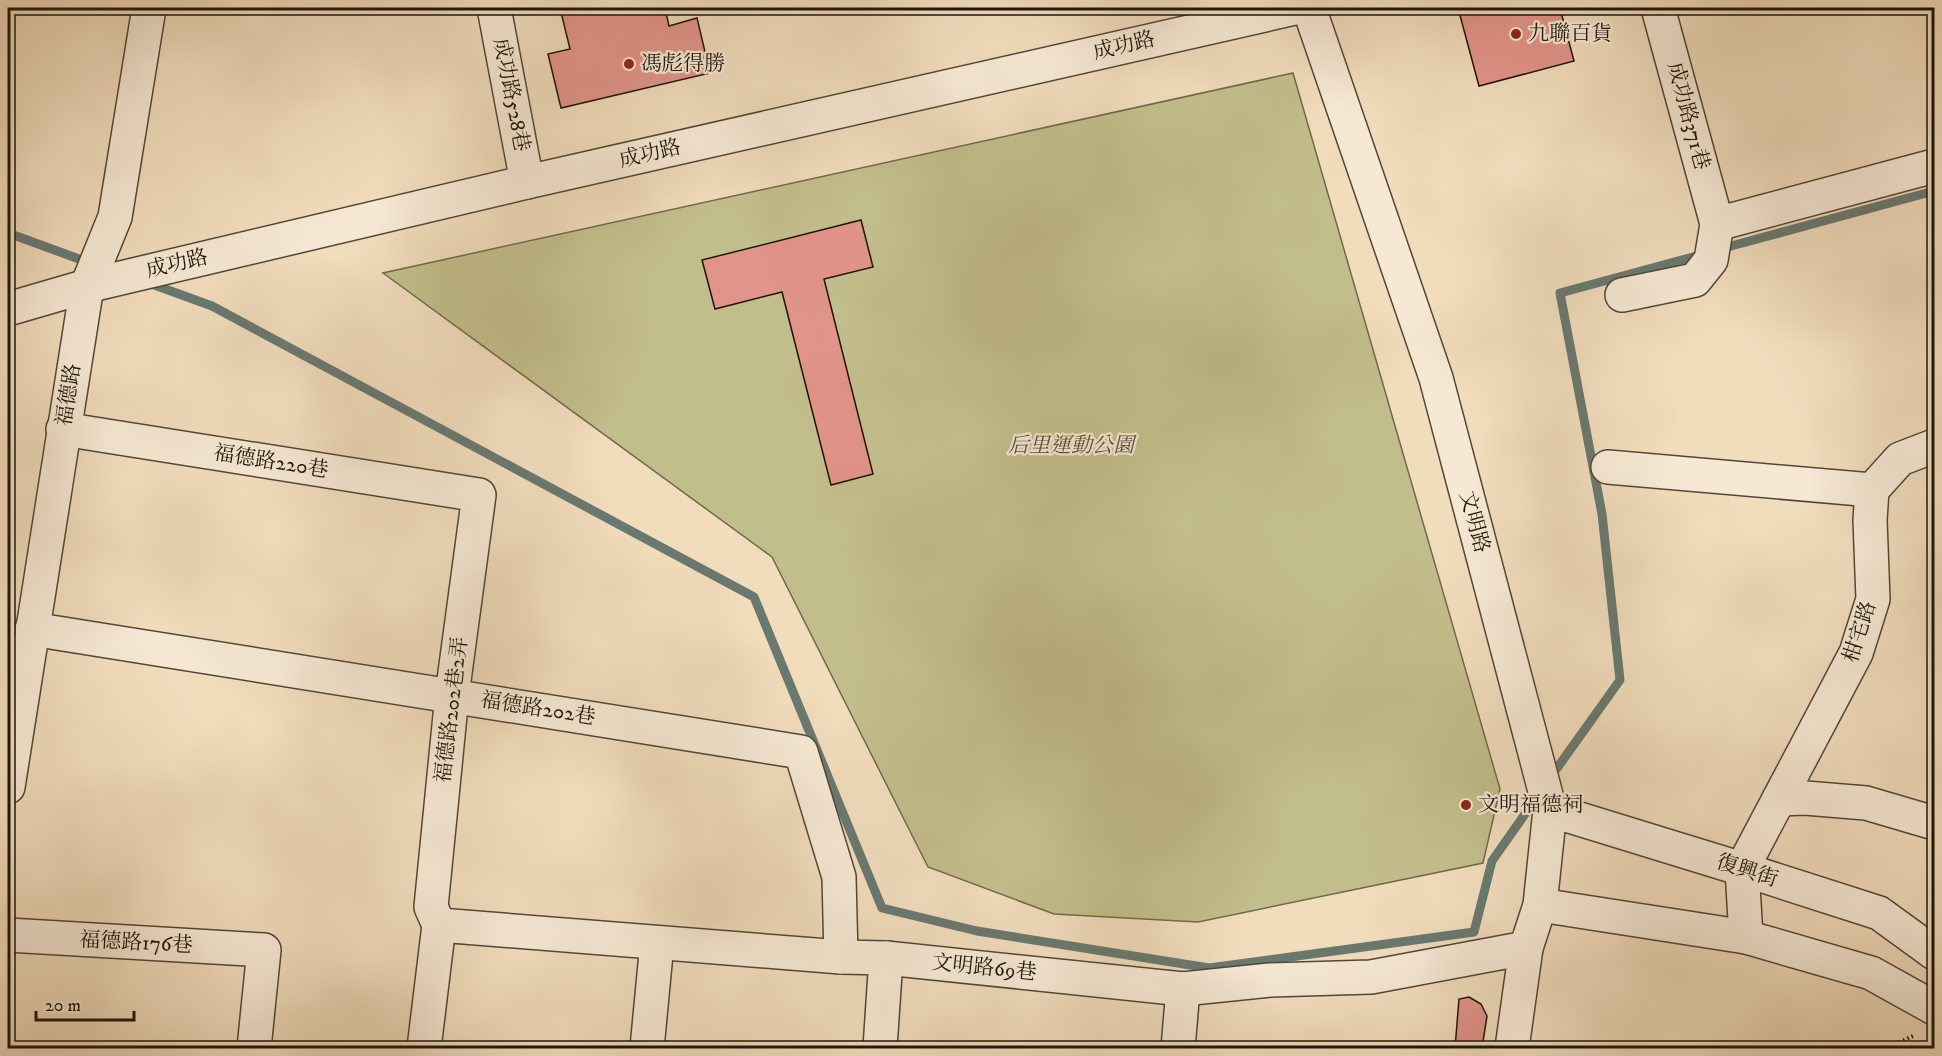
<svg xmlns="http://www.w3.org/2000/svg" width="1942" height="1056" viewBox="0 0 1942 1056" font-family="'IM FELL DW Pica','Noto Serif TC',serif">
<rect width="100%" height="100%" fill="#f1dcbc"/>
<filter id="stains"><feTurbulence type="fractalNoise" baseFrequency=".00333" numOctaves="4"/><feColorMatrix values="0 0 0 0 .2 0 0 0 0 .09 0 0 0 0 .02 0 0 0 .5 -.17"/></filter>
<radialGradient id="worn" r=".72"><stop offset=".6" stop-color="#630" stop-opacity="0"/><stop offset="1" stop-color="#630" stop-opacity=".3"/></radialGradient>
<!-- green -->
<polygon fill="#c2be8b" stroke="#706a4b" stroke-width="1.5" points="1293,73 1500,789 1483,863 1198,922 1054,914 928,867 772,557 383,273"/>
<g fill="none" stroke-linecap="round" stroke-linejoin="round">
<!-- stream -->
<g stroke="#697970" stroke-width="9">
<polyline points="8,233 90,263"/>
<polyline points="1720,249 1934,191"/>
<polyline points="146,282 212,306 754,597 882,908 977,931 1209,968 1474,932 1492,861 1537,797"/>
<polyline points="1550,778 1620,680 1602,514 1560,293 1704,254"/>
</g>
</g>
<!-- building -->
<g fill="#e19489" stroke="#1d150b" stroke-width="1.5">
<polygon points="560,8 665,8 669,26 697,18 710,73 561,108 548,54 570,49"/>
<polygon points="1458,8 1560,8 1574,61 1479,86"/>
<polygon points="861,220 873,267 824,279 873,474 831,485 782,292 715,309 702,260"/>
<polygon points="1469,997 1481,1004 1487,1016 1482,1048 1455,1048 1459,999"/>
</g>
<g fill="none" stroke-linecap="round" stroke-linejoin="round">
<defs>
<g id="minor">
<polyline points="494,8 527,182"/>
<polyline points="1309,8 1436,378 1550,810 1540,905 1526,948 1512,1048"/>
<polyline points="1717,224 1934,166"/>
<polyline points="1622,295 1695,280 1711,260 1717,224 1658,8"/>
<polyline points="8,309 87,286 527,182 1295,8"/>
<polyline points="63,429 479,495 452,695 431,907 439,925"/>
<polyline points="1608,467 1872,490"/>
<polyline points="32,629 801,752 839,877 841,957"/>
<polyline points="8,787 87,286 115,217 149,8"/>
<polyline points="1779,799 1805,798 1866,803 1934,823"/>
<polyline points="1550,810 1742,869 1879,913 1934,953"/>
<polyline points="1540,905 1746,937 1871,973 1934,1008"/>
<polyline points="439,925 841,957 886,958 1183,989 1270,980 1371,977 1526,948"/>
<polyline points="8,935 264,950 254,1048"/>
<polyline points="1746,937 1742,869 1856,653 1873,599 1870,520 1872,490 1900,459 1934,446"/>
<polyline points="424,1048 439,925"/>
<polyline points="647,1048 657,943"/>
<polyline points="880,1048 886,958"/>
<polyline points="1178,1048 1183,989"/>
</g>
</defs>
<!-- minor casing -->
<use href="#minor" stroke="#524737" stroke-width="36"/>
<!-- path -->
<polyline stroke="#1d150b" stroke-width="4" stroke-dasharray="1.5 3" stroke-linecap="butt" points="1887,1048 1915,1035"/>
<!-- minor -->
<use href="#minor" stroke="#f6e8d3" stroke-width="33"/>
</g>
<!-- markers -->
<g fill="#8f2418" stroke="#f6e8d3" stroke-width="2">
<circle cx="1516" cy="34" r="6"/>
<circle cx="629" cy="64" r="6"/>
<circle cx="1466" cy="805" r="6"/>
</g>
<g text-anchor="middle" dominant-baseline="central" stroke-width="4.5" stroke-linejoin="round" paint-order="stroke">
<!-- poi labels -->
<g font-size="21" fill="#1d150b" stroke="#f6e8d3" text-anchor="start">
<text x="1528" y="34">九聯百貨</text>
<text x="641" y="64">馮彪得勝</text>
<text x="1478" y="805">文明福德祠</text>
</g>
<!-- street labels -->
<g font-size="21" fill="#1d150b" stroke="#f6e8d3">
<text transform="translate(1124 46) rotate(-13)">成功路</text>
<text transform="translate(511 95) rotate(79)">成功路528巷</text>
<text transform="translate(1688 116) rotate(75)">成功路371巷</text>
<text transform="translate(650 154) rotate(-13)">成功路</text>
<text transform="translate(177 264) rotate(-13)">成功路</text>
<text transform="translate(69 395) rotate(-81)">福德路</text>
<text transform="translate(271 462) rotate(9)">福德路220巷</text>
<text transform="translate(1474 522) rotate(75)">文明路</text>
<text transform="translate(1860 632) rotate(-72)">柑宅路</text>
<text transform="translate(538 709) rotate(9)">福德路202巷</text>
<text transform="translate(452 710) rotate(-83)">福德路202巷2弄</text>
<text transform="translate(1747 871) rotate(18)">復興街</text>
<text transform="translate(136 943) rotate(3)">福德路176巷</text>
<text transform="translate(984 968) rotate(6)">文明路69巷</text>
</g>
<!-- park labels -->
<g font-size="21" font-style="italic" fill="#575038" stroke="#f6e8d3">
<text x="1071" y="446">后里運動公園</text>
</g>
</g>
<!-- margin -->
<rect width="1942" height="1056" fill="none" stroke="#f1dcbc" stroke-width="30"/>
<rect x="9" y="9" width="1924" height="1038" fill="none" stroke="#1d150b" stroke-width="3"/>
<rect x="15" y="15" width="1912" height="1026" fill="none" stroke="#1d150b" stroke-width="1.5"/>
<!-- scale -->
<path d="M36 1011v9h98v-9" fill="none" stroke="#1d150b" stroke-width="3"/>
<text x="45" y="1011" font-size="18" fill="#1d150b" stroke="#f6e8d3" stroke-width="4.5" paint-order="stroke">20 m</text>
<rect width="100%" height="100%" filter="url(#stains)"/>
<rect width="100%" height="100%" fill="url(#worn)"/>
</svg>
